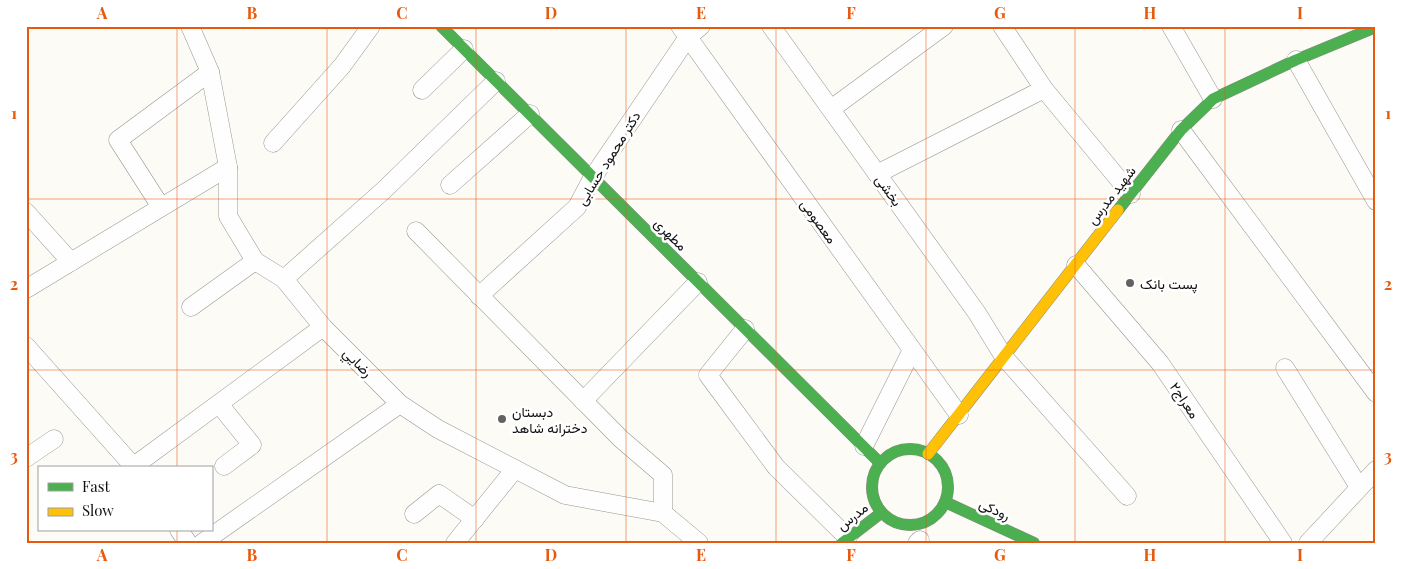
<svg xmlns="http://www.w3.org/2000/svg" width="1402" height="569" viewBox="0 0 1402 569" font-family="'Playfair Display',Vazirmatn,serif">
<rect width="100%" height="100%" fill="#fcfbf5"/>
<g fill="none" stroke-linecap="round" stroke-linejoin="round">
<defs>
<g id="street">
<polyline points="190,26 210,72 228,167 228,216 255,261 284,279 323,327 400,404 438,429 565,495 663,513 699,543"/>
<polyline points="680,26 959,415"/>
<polyline points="771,26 977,313 1004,357 1127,496"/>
<polyline points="1002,26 1044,89 1131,194"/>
<polyline points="1171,26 1213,99"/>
<polyline points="1296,60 1376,201"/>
<polyline points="422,90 464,49"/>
<polyline points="831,109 944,26"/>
<polyline points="1181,130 1376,393"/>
<polyline points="273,143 342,66 371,26"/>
<polyline points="877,174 1044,89"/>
<polyline points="450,185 530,114"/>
<polyline points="161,207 118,140 210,72"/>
<polyline points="26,212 71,262"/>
<polyline points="416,231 621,439 663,475 663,513"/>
<polyline points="1076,265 1160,363 1283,543"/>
<polyline points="284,279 384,190 496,81"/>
<polyline points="26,289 228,167"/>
<polyline points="479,296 577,207 593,177 688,37 701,26"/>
<polyline points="191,307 255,261"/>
<polyline points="745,329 708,375 776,467 848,538"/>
<polyline points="26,346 135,468"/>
<polyline points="1285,368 1359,487"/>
<polyline points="583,401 698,282"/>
<polyline points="219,404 252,445 224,466"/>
<polyline points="864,446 912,350"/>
<polyline points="26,458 54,439"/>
<polyline points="134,466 323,327"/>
<polyline points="414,514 439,494 475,519"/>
<polyline points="179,530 188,543"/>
<polyline points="202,543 400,404"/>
<polyline points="455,543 515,469"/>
<polyline points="917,543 920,540"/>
<polyline points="1308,543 1376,470"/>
</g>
<g id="fast">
<polyline points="441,26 880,463"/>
<polyline points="1118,210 1181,130 1213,99 1296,60 1376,27"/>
<circle cx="910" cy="487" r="38"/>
<polyline points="945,502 1034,543"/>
<polyline points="842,543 881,513"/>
</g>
<polyline id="slow" points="928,454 1118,210"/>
</defs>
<!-- street casing -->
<use href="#street" stroke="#969693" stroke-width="19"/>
<!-- fast casing -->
<use href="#fast" stroke="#8d8c8a" stroke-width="12"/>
<!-- slow casing -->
<use href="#slow" stroke="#8d8c8a" stroke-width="12"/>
<!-- street -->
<use href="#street" stroke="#fffefe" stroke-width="18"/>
<!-- fast -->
<use href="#fast" stroke="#4caf50" stroke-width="11"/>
<!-- slow -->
<use href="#slow" stroke="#ffc107" stroke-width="11"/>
</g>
<!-- grid -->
<path fill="none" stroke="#e8590c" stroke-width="1" stroke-opacity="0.55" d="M177,26V468M327,26V543M476,26V543M626,26V543M776,26V543M926,26V543M1075,26V543M1225,26V543M26,199H1376M26,370H1376M177,530V543"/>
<!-- markers -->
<g fill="#636260" stroke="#fff" stroke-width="2">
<circle cx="1130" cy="283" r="5"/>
<circle cx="502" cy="419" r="5"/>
</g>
<g text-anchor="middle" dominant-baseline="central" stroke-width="5" stroke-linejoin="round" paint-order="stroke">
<!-- street labels -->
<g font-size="14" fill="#101010" stroke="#fff">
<text transform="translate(608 158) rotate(-58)">دکتر محمود حسابی</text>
<text transform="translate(889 190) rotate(54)">بخشی</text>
<text transform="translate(1111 195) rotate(-52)">شهید مدرس</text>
<text transform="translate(819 221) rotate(54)">معصومی</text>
<text transform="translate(671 234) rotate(45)">مطهری</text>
<text transform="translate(358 362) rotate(45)">رضایي</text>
<text transform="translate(1185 400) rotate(56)">معراج۲</text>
<text transform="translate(995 509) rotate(25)">رودکی</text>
<text transform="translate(852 516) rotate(-38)">مدرس</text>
</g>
<!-- poi labels -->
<g font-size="14" fill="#101010" stroke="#fff" text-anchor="start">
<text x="1140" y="283">پست بانک</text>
<text x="512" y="411">دبستان<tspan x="512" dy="16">دخترانه شاهد</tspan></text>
</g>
</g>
<!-- border -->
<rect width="1402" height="569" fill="none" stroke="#ffffff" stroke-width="55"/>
<!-- legend -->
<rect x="38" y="466" width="175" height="65" fill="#ffffff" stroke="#9f9f9f"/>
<rect x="48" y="483" width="25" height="8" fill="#4caf50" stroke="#9f9f9f"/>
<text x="82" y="492" font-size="15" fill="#101010">Fast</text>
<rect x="48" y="508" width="25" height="8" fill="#ffc107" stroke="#9f9f9f"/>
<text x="82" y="516" font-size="15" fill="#101010">Slow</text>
<rect x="28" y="28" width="1346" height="514" fill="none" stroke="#e8590c" stroke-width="2"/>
<g font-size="16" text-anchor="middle" font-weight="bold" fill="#e8590c">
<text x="102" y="19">A</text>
<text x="252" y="19">B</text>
<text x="402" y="19">C</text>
<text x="551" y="19">D</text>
<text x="701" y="19">E</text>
<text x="851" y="19">F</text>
<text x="1000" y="19">G</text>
<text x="1150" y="19">H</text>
<text x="1300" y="19">I</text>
<text x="14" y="119">1</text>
<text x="1388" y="119">1</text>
<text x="14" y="290">2</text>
<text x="1388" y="290">2</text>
<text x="14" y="462">3</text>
<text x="1388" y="462">3</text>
<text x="102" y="561">A</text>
<text x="252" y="561">B</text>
<text x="402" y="561">C</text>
<text x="551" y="561">D</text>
<text x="701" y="561">E</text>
<text x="851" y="561">F</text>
<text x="1000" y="561">G</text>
<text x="1150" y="561">H</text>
<text x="1300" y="561">I</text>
</g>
</svg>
